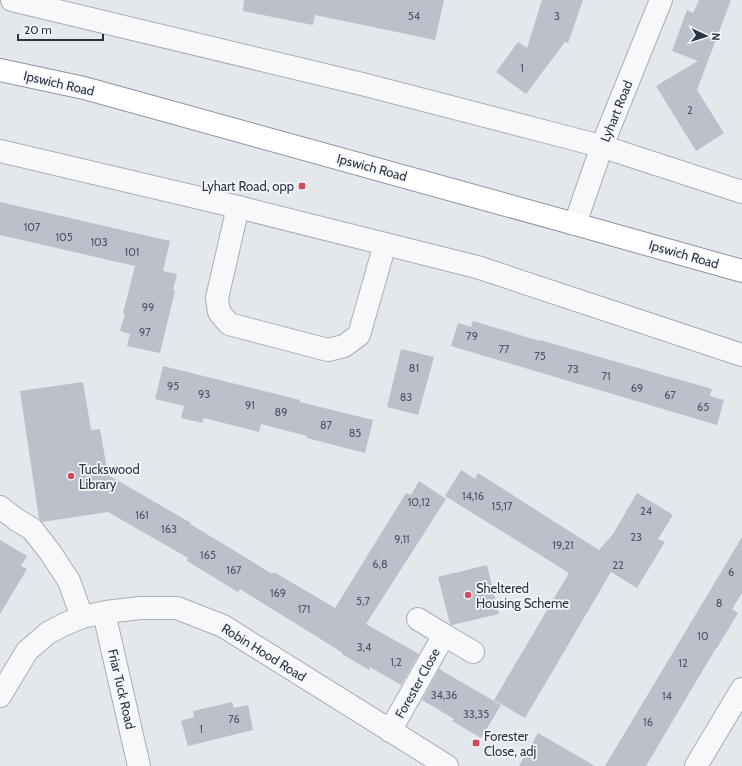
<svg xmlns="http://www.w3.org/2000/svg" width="742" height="766" viewBox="0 0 742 766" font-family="Cabin,sans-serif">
<rect width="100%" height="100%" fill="#e4e7ec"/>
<!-- building -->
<g fill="#bbc0ca">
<polygon points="244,0 444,0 435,40 315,15 313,25 243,11"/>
<polygon points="542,0 583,0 568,43 565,42 526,94 496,72 518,42 527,48"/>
<polygon points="699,0 731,0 697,90 724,133 696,151 656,86 698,61 672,51 687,10 693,13"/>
<polygon points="0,202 170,241 163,271 177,274 173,290 175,291 160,353 127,346 130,334 120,331 125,314 123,313 135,266 0,235"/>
<polygon points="473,321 540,341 540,340 712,389 710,396 724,400 717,425 451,346 458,323 471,327"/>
<polygon points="401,349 434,357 418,415 387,407"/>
<polygon points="163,366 300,400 300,402 373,420 365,453 307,438 307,436 261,424 259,432 204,418 202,423 181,418 184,406 155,399"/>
<polygon points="83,382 91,430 100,429 108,475 191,523 190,524 230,548 272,574 274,572 335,608 406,493 411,495 419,481 446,499 366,624 419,654 401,685 370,667 369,670 342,654 343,653 240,589 238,592 187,561 188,558 108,512 42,522 39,519 20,391"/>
<polygon points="461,470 475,479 478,473 599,550 613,534 637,493 673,515 658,539 665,542 637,588 611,572 525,718 494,700 569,573 445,496"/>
<polygon points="742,537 742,593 732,609 738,613 717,648 716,648 646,766 605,766"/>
<polygon points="0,540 27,556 21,566 27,569 0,614"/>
<polygon points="487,565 499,614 452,625 450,624 438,577"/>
<polygon points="439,669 501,705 481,738 452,721 454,719 422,700"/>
<polygon points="232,702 234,708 248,705 253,730 188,746 181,721 194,717 193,711"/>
<polygon points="538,733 595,766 519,766"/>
</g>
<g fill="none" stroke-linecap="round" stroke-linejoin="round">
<defs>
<g id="minor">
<polyline points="12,0 362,84 589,143 613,150 742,192"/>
<polyline points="0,151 238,207 477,267 742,355"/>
<polyline points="238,207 217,298 219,312 229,324 328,350 344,346 359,335 385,244"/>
<polyline points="575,224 602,146 661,0"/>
<polyline points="0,507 17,520 32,529 50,552 69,581 82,617"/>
<polyline points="104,613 139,766"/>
<polyline points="418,619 444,635"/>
<polyline points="0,696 27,651 48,633 63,625 82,617 106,612 140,608 177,608 223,626 447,766"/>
<polyline points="390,731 444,635 473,652"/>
<polyline points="696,766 742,689"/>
</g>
<polyline id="highway" points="0,70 84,88 575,224 742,271"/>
</defs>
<!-- minor casing -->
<use href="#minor" stroke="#a9aeb7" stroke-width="24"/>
<!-- highway casing -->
<use href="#highway" stroke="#8b94a3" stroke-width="24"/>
<!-- minor -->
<use href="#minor" stroke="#f7f8fa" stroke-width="22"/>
<!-- highway -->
<use href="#highway" stroke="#fff" stroke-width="22"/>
</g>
<!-- markers -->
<g fill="#d1495b" stroke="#f4f6f9" stroke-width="1.5">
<rect x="298" y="182" width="8" height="8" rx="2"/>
<circle cx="71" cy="476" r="4"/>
<circle cx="468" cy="595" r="4"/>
<rect x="472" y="739" width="8" height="8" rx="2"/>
</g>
<g text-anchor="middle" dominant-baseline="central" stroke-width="3.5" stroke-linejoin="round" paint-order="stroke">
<!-- number labels -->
<g font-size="11" fill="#4f5766">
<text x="414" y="16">54</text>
<text x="557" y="16">3</text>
<text x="522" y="68">1</text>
<text x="690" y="110">2</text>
<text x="32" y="227">107</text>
<text x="64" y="237">105</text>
<text x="99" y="242">103</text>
<text x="132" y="252">101</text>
<text x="148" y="307">99</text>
<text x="145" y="332">97</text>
<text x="472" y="336">79</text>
<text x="504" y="349">77</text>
<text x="540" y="356">75</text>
<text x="414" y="368">81</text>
<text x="573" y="369">73</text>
<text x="606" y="376">71</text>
<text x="173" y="386">95</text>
<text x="637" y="388">69</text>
<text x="204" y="394">93</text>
<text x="670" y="395">67</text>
<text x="406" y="397">83</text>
<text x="250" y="405">91</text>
<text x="703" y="407">65</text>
<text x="281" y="412">89</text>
<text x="326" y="425">87</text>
<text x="355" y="433">85</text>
<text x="473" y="496">14,16</text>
<text x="419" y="502">10,12</text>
<text x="502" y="506">15,17</text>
<text x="646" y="511">24</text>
<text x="142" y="515">161</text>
<text x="169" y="529">163</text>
<text x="636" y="537">23</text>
<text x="402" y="539">9,11</text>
<text x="563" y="545">19,21</text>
<text x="208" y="555">165</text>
<text x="380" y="564">6,8</text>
<text x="618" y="565">22</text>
<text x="234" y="570">167</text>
<text x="731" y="572">6</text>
<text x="278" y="593">169</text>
<text x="363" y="601">5,7</text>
<text x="719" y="603">8</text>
<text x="304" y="609">171</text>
<text x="703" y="636">10</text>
<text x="364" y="647">3,4</text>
<text x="396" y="662">1,2</text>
<text x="683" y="663">12</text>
<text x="444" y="695">34,36</text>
<text x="667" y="696">14</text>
<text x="476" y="714">33,35</text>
<text x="234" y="719">76</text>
<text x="648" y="722">16</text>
<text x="201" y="729">1</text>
</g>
<!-- street labels -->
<g font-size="13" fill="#2b3445" stroke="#f4f6f9">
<text transform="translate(59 83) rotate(13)">Ipswich Road</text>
<text transform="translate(616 111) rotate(-68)">Lyhart Road</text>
<text transform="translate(372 167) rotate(15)">Ipswich Road</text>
<text transform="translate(684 254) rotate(16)">Ipswich Road</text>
<text transform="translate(264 652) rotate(32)">Robin Hood Road</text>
<text transform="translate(417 683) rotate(-61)">Forester Close</text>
<text transform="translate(122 689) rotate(77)">Friar Tuck Road</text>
</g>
<!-- poi labels -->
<g font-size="13" fill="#2b3445" stroke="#f4f6f9" text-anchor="start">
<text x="294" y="186" text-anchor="end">Lyhart Road, opp</text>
<text x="79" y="469">Tuckswood<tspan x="79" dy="15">Library</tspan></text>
<text x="476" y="588">Sheltered<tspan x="476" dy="15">Housing Scheme</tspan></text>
<text x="484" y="736">Forester<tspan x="484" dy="15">Close, adj</tspan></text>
</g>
</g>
<!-- north arrow -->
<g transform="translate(706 36) rotate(94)" stroke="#f4f6f9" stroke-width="3" paint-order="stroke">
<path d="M0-3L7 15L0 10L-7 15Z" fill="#2b3445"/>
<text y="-6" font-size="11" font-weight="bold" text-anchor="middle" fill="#2b3445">N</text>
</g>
<!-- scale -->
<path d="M18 34v6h85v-6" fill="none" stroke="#2b3445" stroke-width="2"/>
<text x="24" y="34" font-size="12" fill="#2b3445" stroke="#f4f6f9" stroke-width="3" paint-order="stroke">20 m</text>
</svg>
